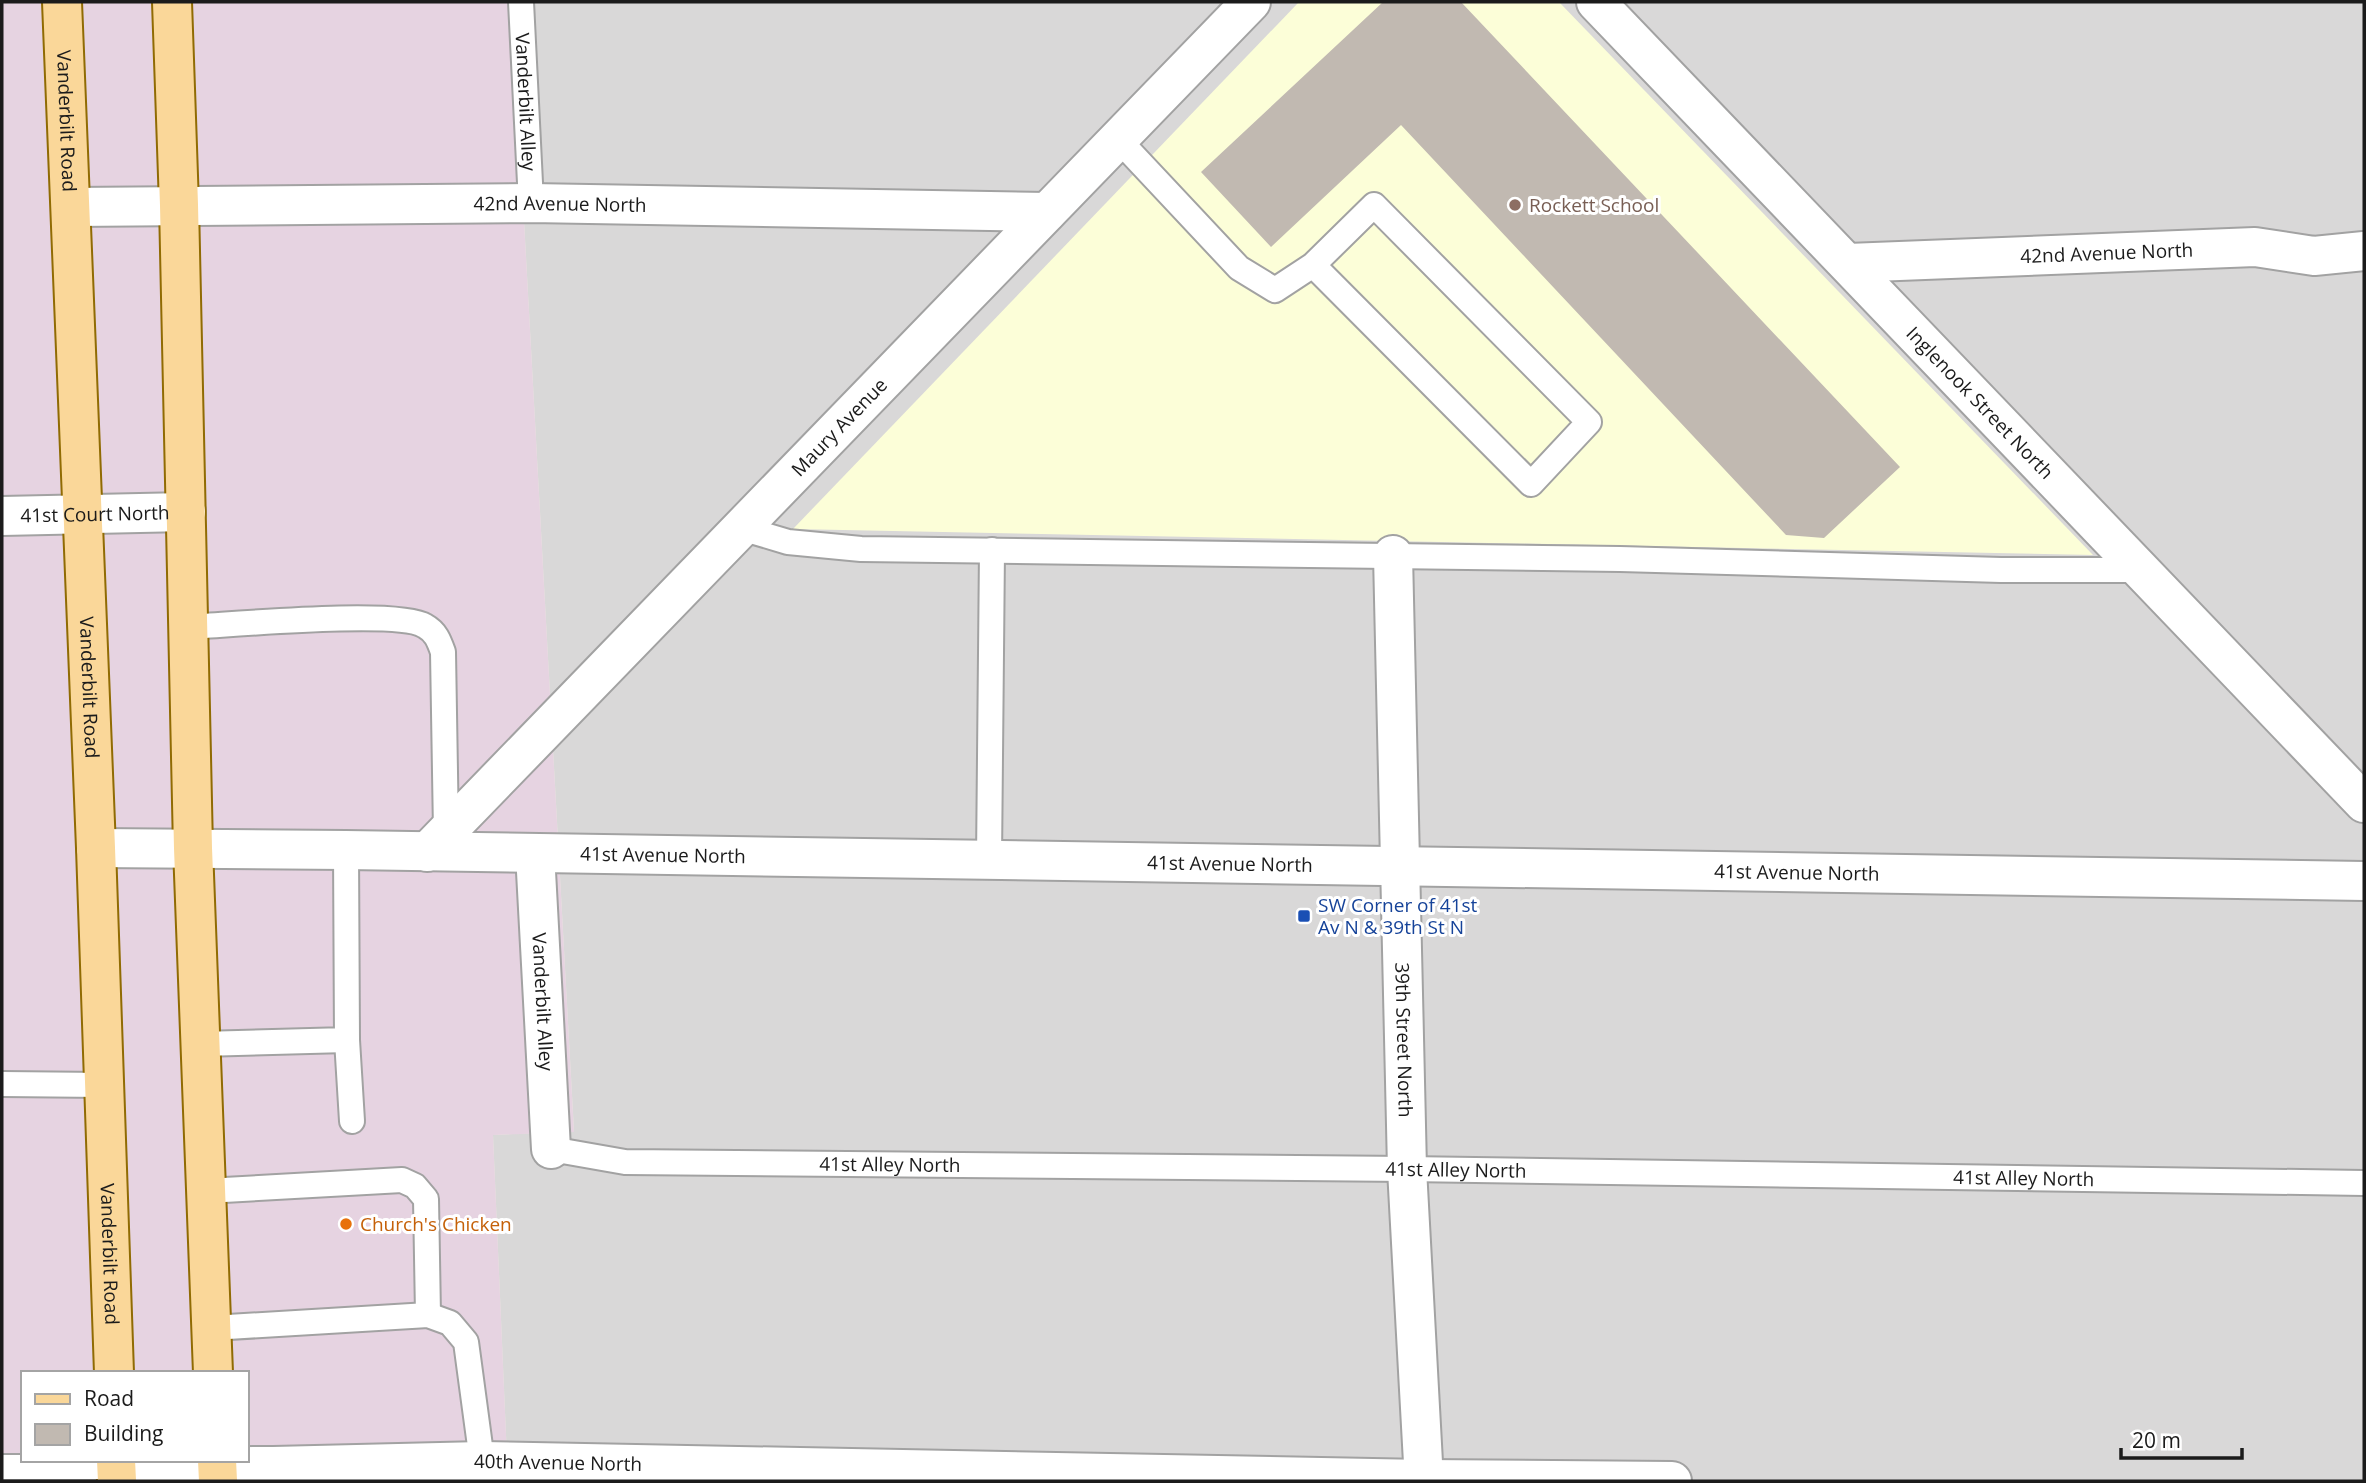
<svg xmlns="http://www.w3.org/2000/svg" width="2366" height="1483" viewBox="0 0 2366 1483" font-family="'Open Sans',sans-serif">
<rect width="100%" height="100%" fill="#edeae1"/>
<!-- residential -->
<polygon fill="#d9d8d8" points="512,2 2364,2 2364,1481 508,1481 493,1135 574,1131"/>
<!-- industrial -->
<path fill="#e6d3e1" fill-rule="evenodd" d="M2,2H512L574,1132L493,1135L508,1481H2ZM23,1373H247V1460H23Z"/>
<!-- education -->
<polygon fill="#fcfed8" points="1299,2 1559,2 2093,555 793,529"/>
<!-- building -->
<polygon fill="#c1b9b1" points="1383,2 1461,2 1900,467 1824,538 1786,535 1401,125 1271,247 1201,172"/>
<g fill="none" stroke-linecap="round" stroke-linejoin="round">
<defs>
<g id="service">
<path id="s1" d="M521,2L531,203"/>
<polyline points="1118,139 1239,268 1275,290 1313,265 1374,205 1589,422 1531,484 1313,265"/>
<polyline points="741,528 788,542 861,549 1620,559 2001,570 2141,570"/>
<path d="M188,627C230,625 398,609 425,626C436,632 439,641 443,652L446,832"/>
<polyline points="989,860 992,550"/>
<polyline points="347,1040 352,1121"/>
<polyline points="201,1044 347,1040 346,850"/>
<polyline points="2,1084 104,1085"/>
<path id="s2" d="M551,1149L625,1162L1407,1169L2364,1183"/>
<polyline points="206,1191 402,1180 415,1186 426,1199 428,1315"/>
<polyline points="212,1328 428,1315 450,1323 466,1342 482,1461 483,1481"/>
<polyline points="2,1467 117,1467"/>
</g>
<g id="minor">
<path id="s3" d="M1596,2L2364,803"/>
<path id="s4" d="M72,207L531,203L1047,212"/>
<path id="s5" d="M1848,263L2255,247L2314,256L2364,251"/>
<path id="s6" d="M2,516L186,512"/>
<path id="s7" d="M1393,555L1407,1169L1424,1481"/>
<path id="s8" d="M96,848L346,850L2364,881"/>
<path id="s9" d="M427,852L1251,2"/>
<path id="s10" d="M535,853L551,1149"/>
<path id="s11" d="M117,1467L273,1466L482,1461L1424,1479L1672,1481"/>
</g>
<g id="primary">
<path id="s12" d="M62,2L96,848L114,1373"/>
<polyline points="172,2 179,205 193,848 213,1373"/>
<polyline points="116,1460 117,1481"/>
<polyline points="217,1460 218,1481"/>
</g>
</defs>
<!-- service casing -->
<use href="#service" stroke="#a2a2a2" stroke-width="28"/>
<!-- minor casing -->
<use href="#minor" stroke="#a2a2a2" stroke-width="42"/>
<!-- primary casing -->
<use href="#primary" stroke="#906b03" stroke-width="42"/>
<!-- service -->
<use href="#service" stroke="#fff" stroke-width="24"/>
<!-- minor -->
<use href="#minor" stroke="#fff" stroke-width="38"/>
<!-- primary -->
<use href="#primary" stroke="#fad799" stroke-width="38"/>
</g>
<!-- markers -->
<circle fill="#8d6e63" stroke="#fff" stroke-width="2.5" cx="1515" cy="205" r="7"/>
<rect fill="#1a4fb4" stroke="#fff" stroke-width="2.5" x="1297" y="909" width="14" height="14" rx="3.5"/>
<circle fill="#e8710a" stroke="#fff" stroke-width="2.5" cx="346" cy="1224" r="7"/>
<g text-anchor="middle" dominant-baseline="central" stroke-width="6" stroke-linejoin="round" paint-order="stroke">
<!-- street labels -->
<g font-size="19" fill="#1b1b1b" stroke="#fff">
<text stroke="none"><textPath href="#s1" startOffset="100">Vanderbilt Alley</textPath></text>
<text stroke="none"><textPath href="#s12" startOffset="119">Vanderbilt Road</textPath></text>
<text stroke="none"><textPath href="#s4" startOffset="488">42nd Avenue North</textPath></text>
<text stroke="none"><textPath href="#s5" startOffset="259">42nd Avenue North</textPath></text>
<text stroke="none"><textPath href="#s3" startOffset="555">Inglenook Street North</textPath></text>
<text stroke="none"><textPath href="#s9" startOffset="592">Maury Avenue</textPath></text>
<text stroke="none"><textPath href="#s6" startOffset="93">41st Court North</textPath></text>
<text stroke="none"><textPath href="#s12" startOffset="686">Vanderbilt Road</textPath></text>
<text stroke="none"><textPath href="#s8" startOffset="567">41st Avenue North</textPath></text>
<text stroke="none"><textPath href="#s8" startOffset="1134">41st Avenue North</textPath></text>
<text stroke="none"><textPath href="#s8" startOffset="1701">41st Avenue North</textPath></text>
<text stroke="none"><textPath href="#s10" startOffset="149">Vanderbilt Alley</textPath></text>
<text stroke="none"><textPath href="#s7" startOffset="485">39th Street North</textPath></text>
<text stroke="none"><textPath href="#s2" startOffset="340">41st Alley North</textPath></text>
<text stroke="none"><textPath href="#s2" startOffset="906">41st Alley North</textPath></text>
<text stroke="none"><textPath href="#s2" startOffset="1474">41st Alley North</textPath></text>
<text stroke="none"><textPath href="#s12" startOffset="1253">Vanderbilt Road</textPath></text>
<text stroke="none"><textPath href="#s11" startOffset="441">40th Avenue North</textPath></text>
</g>
<!-- education labels -->
<g font-size="19" fill="#785e54" stroke="#fff" text-anchor="start">
<text x="1529" y="205">Rockett School</text>
</g>
<!-- transit labels -->
<g font-size="19" fill="#164399" stroke="#fff" text-anchor="start">
<text x="1318" y="905">SW Corner of 41st<tspan x="1318" dy="22">Av N &amp; 39th St N</tspan></text>
</g>
<!-- food labels -->
<g font-size="19" fill="#c56008" stroke="#fff" text-anchor="start">
<text x="360" y="1224">Church's Chicken</text>
</g>
</g>
<!-- border -->
<rect width="2366" height="1483" fill="none" stroke="#1b1b1b" stroke-width="7"/>
<!-- legend -->
<rect x="21" y="1371" width="228" height="91" fill="#ffffff" stroke="#a4a4a4" stroke-width="2"/>
<rect x="35" y="1394" width="35" height="10" fill="#fad799" stroke="#a4a4a4" stroke-width="2"/>
<text x="84" y="1406" font-size="21" fill="#1b1b1b">Road</text>
<rect x="35" y="1424" width="35" height="21" fill="#c1b9b1" stroke="#a4a4a4" stroke-width="2"/>
<text x="84" y="1441" font-size="21" fill="#1b1b1b">Building</text>
<!-- scale -->
<path d="M2121 1448v10h121v-10" fill="none" stroke="#1b1b1b" stroke-width="3.5"/>
<text x="2132" y="1448" font-size="21" fill="#1b1b1b" stroke="#ffffff" stroke-width="5" paint-order="stroke">20 m</text>
</svg>
